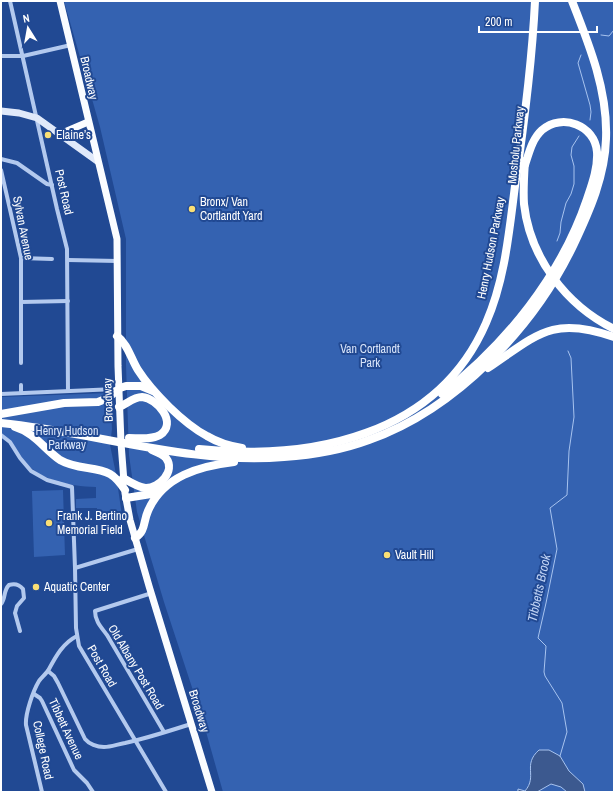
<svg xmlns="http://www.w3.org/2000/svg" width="615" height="793" viewBox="0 0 615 793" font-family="'Archivo Narrow',sans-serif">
<rect width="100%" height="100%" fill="#214993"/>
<!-- green -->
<g fill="#3462b1">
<polygon points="64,1 614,1 614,792 223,792 203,721 164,602 137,512 129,455 126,365 126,239 100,127"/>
<path d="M110,393L112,429L110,445L116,474L122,516L97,520V508H76V499L96,498V487C69,486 38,481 21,457C14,447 12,439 1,434V397Z"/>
<polygon points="63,490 65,555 34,557 32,491"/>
</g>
<!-- water -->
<path fill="#3c598f" stroke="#a7c3ef" d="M539,750H549L560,756L569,771L583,784L585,792H567L561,787L551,784L537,792H515L518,791V789L525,791C538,776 522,765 539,750Z"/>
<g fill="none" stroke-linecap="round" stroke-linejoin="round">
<!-- stream -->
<g stroke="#a7c3ef" stroke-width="1">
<polyline points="601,35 609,36 614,30"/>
<polyline points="581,55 578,63 590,105 591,112 590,120"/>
<polyline points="557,241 560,233 561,222 566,203 571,194 574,184 574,166 571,155 572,147 579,136"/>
<polyline points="560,756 567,732 562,703 545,676 544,672 546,646 538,638 546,603 557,549 550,508 567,495 569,451 574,417 571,358 568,351"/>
</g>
<!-- street -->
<g stroke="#b3c9ee" stroke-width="4">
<polyline points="10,1 57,209 67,249 68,391"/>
<polyline points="1,56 23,56 71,45"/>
<polyline points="1,159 17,163 47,184 52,185"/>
<polyline points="1,170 21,258 21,363"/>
<polyline points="21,258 52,259"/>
<polyline points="68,260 118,261"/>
<polyline points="21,302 68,301"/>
<polyline points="21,385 21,393"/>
<polyline points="1,394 116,389"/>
<polyline points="1,435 10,442 20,458 31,471 47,480 72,487 75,568 76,628 79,646 166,792"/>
<polyline points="75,568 138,549"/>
<path d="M152,593L95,611C95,621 101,627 107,635L164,732"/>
<path d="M1,604C6,598 3,591 9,585C15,583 19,584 23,589L24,598L17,606L15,613L20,631"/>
<path d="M48,671L54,676L58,683L85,739C89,744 97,747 104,747C111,747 118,744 125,743C148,738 169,731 191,724"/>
<polyline points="34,694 40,698 42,701 74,770 87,783 93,792"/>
<path d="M42,792L26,725C25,714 33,691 39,681C42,677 47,673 49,669C56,656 63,643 77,636"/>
</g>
<!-- secondary -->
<polyline stroke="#e0e9fa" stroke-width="7" points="1,111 19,113 37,118 97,161"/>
<!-- primary -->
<g stroke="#fafcff" stroke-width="7">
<polyline points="60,1 117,239 118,366 121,443 124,482"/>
<polyline points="60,134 88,122"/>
<polyline points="125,493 130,520 149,586 212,792"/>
</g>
<!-- highway -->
<g stroke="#fff" stroke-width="8">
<path d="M525,161C524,176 523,190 524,204C530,258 566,305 614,329"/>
<path d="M117,336C128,344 131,359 138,370C152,392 184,424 207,436C217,442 229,446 242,448"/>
<path d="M488,368C537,335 552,315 614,337"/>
<path d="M442,394C506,344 561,276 587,199C592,184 598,168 597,152C595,125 562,113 542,130C532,139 529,153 525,165"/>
<path d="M119,407C127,404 133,397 142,397C157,398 178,423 160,435C151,440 138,438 129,438"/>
<polyline points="1,414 64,403 98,402 108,398 120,388 126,386 141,386 153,391"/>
<path d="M1,423C95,432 189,465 284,457C313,455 342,450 369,440C457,409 535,326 574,244C590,210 605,176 606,139C608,91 589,44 572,1"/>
<path d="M15,427C35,433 44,449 60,460C77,470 96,466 110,474C117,478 121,484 125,490"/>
<path d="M199,449C311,461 437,436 486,323C505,280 509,232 515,186C524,125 532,63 535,1"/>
<path d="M123,478C128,481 140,488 146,488C159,488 176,471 166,458C163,454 157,452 152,450"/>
<polyline points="126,498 151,494 162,489"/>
<path d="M135,538C146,531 143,522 148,511C163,476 200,466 234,462"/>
</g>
</g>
<!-- markers -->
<g fill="#fadf75" stroke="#214993" stroke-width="1.5">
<circle cx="48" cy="135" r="4"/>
<circle cx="192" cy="209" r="4"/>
<circle cx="49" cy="523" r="4"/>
<circle cx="387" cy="555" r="4"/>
<circle cx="36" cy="587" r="4"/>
</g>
<g text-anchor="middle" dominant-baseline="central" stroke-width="4" stroke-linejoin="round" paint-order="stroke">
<!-- street labels -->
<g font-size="12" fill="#fff" stroke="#214993">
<text transform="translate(89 78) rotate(77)">Broadway</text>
<text transform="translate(516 145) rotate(-84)">Mosholu Parkway</text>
<text transform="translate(64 192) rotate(77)">Post Road</text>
<text transform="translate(23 228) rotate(79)">Sylvan Avenue</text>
<text transform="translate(491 248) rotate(-79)">Henry Hudson Parkway</text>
<text transform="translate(108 400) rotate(-92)">Broadway</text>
<text transform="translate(102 666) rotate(60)">Post Road</text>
<text transform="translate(136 667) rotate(59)">Old Albany Post Road</text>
<text transform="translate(199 711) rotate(73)">Broadway</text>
<text transform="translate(66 729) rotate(65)">Tibbett Avenue</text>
<text transform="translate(43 750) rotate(78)">College Road</text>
</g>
<!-- poi labels -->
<g font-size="12" fill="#fff" stroke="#214993" text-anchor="start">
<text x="56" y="135">Elaine’s</text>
<text x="200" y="202">Bronx/ Van<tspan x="200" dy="14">Cortlandt Yard</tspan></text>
<text x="57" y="516">Frank J. Bertino<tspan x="57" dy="14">Memorial Field</tspan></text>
<text x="395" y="555">Vault Hill</text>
<text x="44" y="587">Aquatic Center</text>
</g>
<!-- park labels -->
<g font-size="12" fill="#d9e5fa" stroke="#214993">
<text x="370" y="349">Van Cortlandt<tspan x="370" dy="14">Park</tspan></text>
<text x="67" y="431">Henry Hudson<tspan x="67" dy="14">Parkway</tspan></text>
</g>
<!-- water labels -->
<g font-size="13" font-style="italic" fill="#c0d3f4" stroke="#214993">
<text transform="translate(539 588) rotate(-78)">Tibbetts Brook</text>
</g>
</g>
<!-- border -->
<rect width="615" height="793" fill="none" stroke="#ffffff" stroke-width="4"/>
<!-- north arrow -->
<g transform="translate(28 28) rotate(349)" stroke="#214993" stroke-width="3" paint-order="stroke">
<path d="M0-3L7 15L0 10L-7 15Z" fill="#ffffff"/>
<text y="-6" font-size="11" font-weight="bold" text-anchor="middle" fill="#ffffff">N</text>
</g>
<!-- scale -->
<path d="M479 26v6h118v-6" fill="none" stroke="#ffffff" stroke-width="2"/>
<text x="485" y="26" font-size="12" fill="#ffffff" stroke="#214993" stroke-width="3" paint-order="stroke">200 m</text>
</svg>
